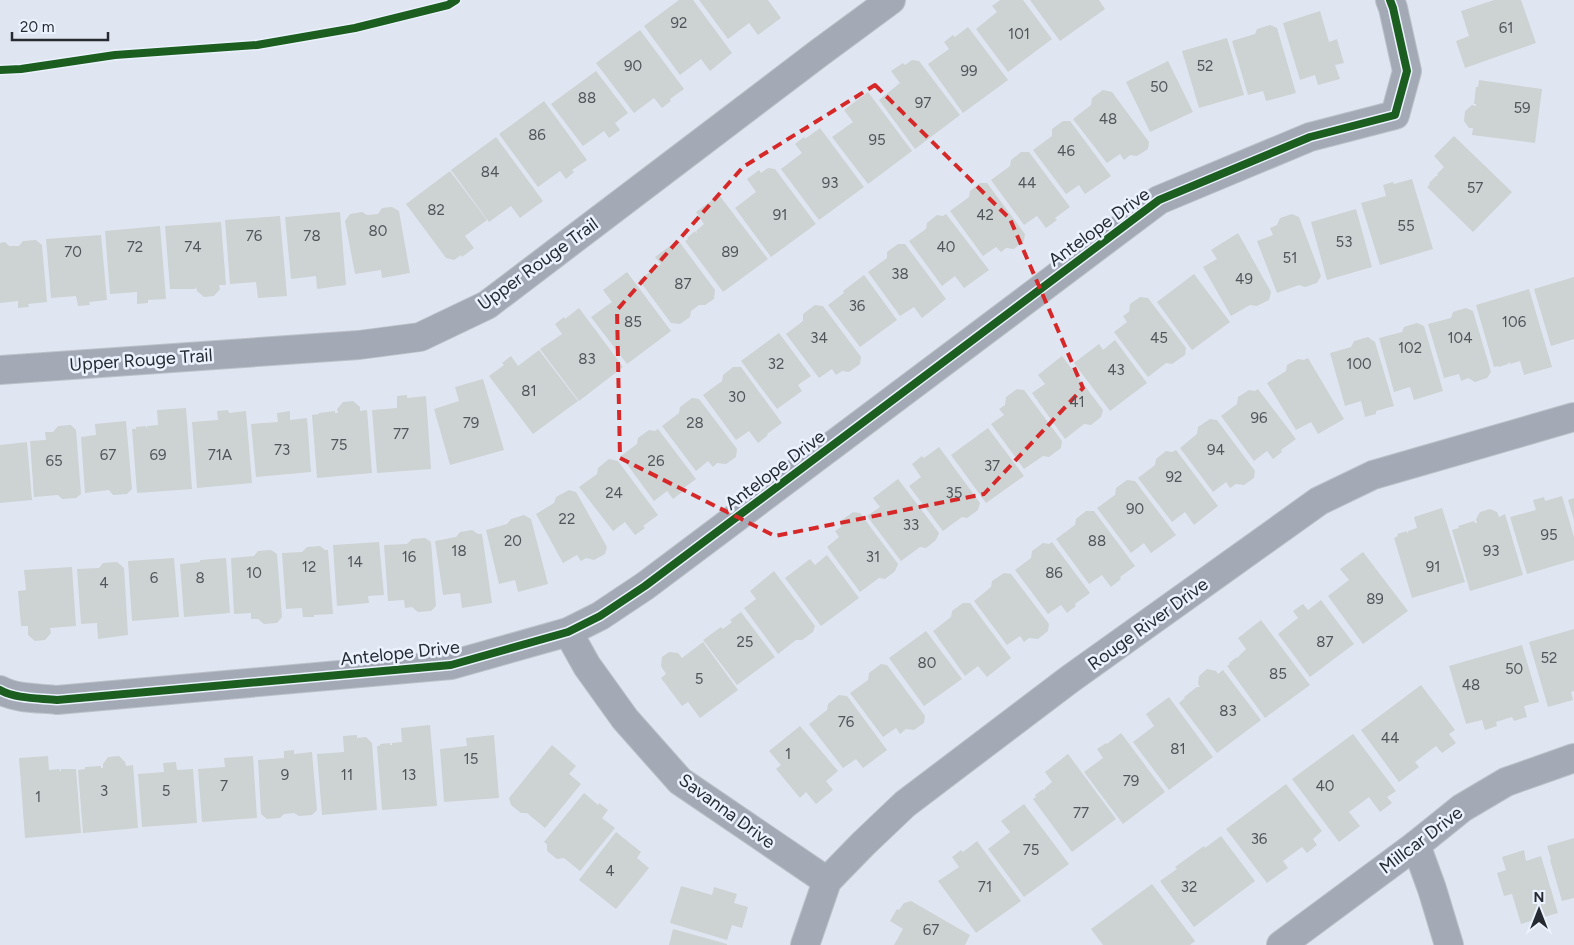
<svg xmlns="http://www.w3.org/2000/svg" width="1574" height="945" viewBox="0 0 1574 945" font-family="Figtree,sans-serif">
<rect width="100%" height="100%" fill="#e0e6f1"/>
<!-- building -->
<g fill="#cdd2d3">
<polygon points="679,0 693,0 732,53 710,71 701,59 680,75 644,26"/>
<polygon points="699,0 768,0 781,18 758,35 749,23 728,39"/>
<polygon points="1000,0 1023,0 1052,39 1008,72 976,29 997,12 992,6"/>
<polygon points="1030,0 1099,0 1105,9 1060,41"/>
<polygon points="1494,0 1521,0 1536,43 1465,68 1456,41 1469,36 1461,11"/>
<polygon points="1320,11 1329,42 1337,39 1344,63 1335,65 1340,79 1318,85 1315,75 1300,80 1283,23"/>
<polygon points="1270,25 1277,28 1296,93 1266,101 1263,91 1248,95 1232,41 1255,34 1257,29"/>
<polygon points="968,27 1008,80 963,113 928,64 949,49 944,42 953,35 955,37"/>
<polygon points="640,30 684,89 670,99 671,101 662,108 654,98 634,113 596,63"/>
<polygon points="1227,38 1244,95 1199,108 1182,51"/>
<polygon points="912,60 919,61 960,115 915,149 879,100 900,83 891,71 903,63 905,65"/>
<polygon points="1168,61 1193,112 1150,132 1126,82"/>
<polygon points="596,71 628,113 615,123 620,130 609,138 604,131 583,146 551,104"/>
<polygon points="1479,80 1542,89 1535,143 1472,135 1473,128 1469,128 1464,121 1465,111 1472,105 1476,106 1476,104 1474,104 1476,87 1478,87"/>
<polygon points="1103,90 1112,92 1149,142 1148,149 1137,156 1130,155 1124,160 1120,154 1107,163 1073,119 1091,105 1092,98"/>
<polygon points="868,92 912,151 868,184 832,137 853,122 844,110"/>
<polygon points="544,101 587,160 572,170 574,172 566,179 560,171 538,187 499,134"/>
<polygon points="1063,121 1070,121 1111,176 1085,194 1079,185 1066,194 1033,150 1052,136 1052,129"/>
<polygon points="820,128 864,187 819,220 781,169 802,153 795,144 804,137 805,139"/>
<polygon points="1454,136 1512,192 1473,232 1427,187 1430,184 1429,183 1436,176 1438,176 1437,174 1444,167 1434,156"/>
<polygon points="496,137 543,201 520,218 511,206 489,222 451,170"/>
<polygon points="1021,152 1029,152 1070,207 1055,218 1057,220 1046,228 1037,216 1024,225 991,180 1010,166 1011,160"/>
<polygon points="768,168 775,169 816,224 771,257 735,208 756,192 747,179 759,170 761,173"/>
<polygon points="450,171 487,220 465,236 474,248 462,257 461,255 454,260 446,258 406,204"/>
<polygon points="1412,179 1433,249 1380,265 1361,203 1386,196 1383,185 1393,182 1394,184"/>
<polygon points="980,183 987,183 1025,234 1024,241 1014,249 1006,248 1001,252 996,247 983,256 950,211 969,197 970,191"/>
<polygon points="719,195 768,259 723,292 685,241 688,239 687,238 695,231 696,233 697,232 696,231 704,224 696,212"/>
<polygon points="392,207 399,211 410,273 382,278 381,270 355,274 345,221 350,214 362,212 367,215 378,214 382,208"/>
<polygon points="1356,209 1372,267 1327,280 1311,222"/>
<polygon points="340,212 346,285 317,289 316,276 291,279 285,217"/>
<polygon points="946,214 989,270 964,288 955,276 942,286 909,241 926,229 927,223 937,215 943,216"/>
<polygon points="1292,214 1299,217 1321,276 1317,283 1305,287 1299,285 1277,293 1257,241 1273,235 1270,228 1277,225 1280,218"/>
<polygon points="280,216 287,296 258,298 256,282 230,284 225,220"/>
<polygon points="221,222 226,285 219,285 220,289 214,296 204,297 197,291 196,287 195,289 170,289 165,226"/>
<polygon points="160,226 166,299 148,300 148,303 137,304 137,292 110,294 105,231"/>
<polygon points="1238,233 1271,292 1269,300 1257,306 1250,305 1231,316 1203,267 1217,259 1211,250"/>
<polygon points="101,235 107,300 89,302 90,305 78,306 76,296 51,298 46,239"/>
<polygon points="36,240 42,245 47,302 28,304 29,307 18,308 18,301 0,303 0,243 5,242 9,246 19,246 23,241"/>
<polygon points="678,240 715,290 714,299 705,305 699,305 691,311 690,317 680,324 671,323 639,280 661,264 655,257"/>
<polygon points="898,244 905,244 946,299 922,318 914,307 900,316 868,272 887,258 887,252"/>
<polygon points="627,272 671,331 627,364 591,317 612,302 603,290"/>
<polygon points="1194,274 1230,322 1192,350 1157,302"/>
<polygon points="864,275 897,320 860,347 828,305 844,293 843,291"/>
<polygon points="1574,277 1574,339 1551,346 1534,289"/>
<polygon points="1529,289 1552,367 1524,375 1520,361 1510,364 1509,362 1508,363 1508,364 1499,367 1498,366 1494,367 1476,305"/>
<polygon points="1140,297 1148,298 1186,348 1185,355 1172,364 1166,363 1148,377 1114,332 1127,322 1123,316 1129,312 1130,304"/>
<polygon points="815,305 823,306 861,357 860,364 849,372 842,371 836,375 832,369 819,378 786,334 803,321 803,314"/>
<polygon points="579,308 623,367 579,401 540,349 562,334 555,324 564,317 565,319"/>
<polygon points="1466,308 1473,311 1491,372 1487,378 1475,382 1468,378 1461,381 1459,374 1444,378 1428,324 1451,318 1453,312"/>
<polygon points="1417,323 1424,326 1443,391 1414,400 1410,387 1394,392 1379,338 1402,332 1404,327"/>
<polygon points="779,333 811,376 798,385 802,391 777,409 741,361"/>
<polygon points="1368,337 1375,342 1394,406 1376,411 1376,414 1365,417 1361,401 1345,406 1330,353 1351,347 1354,341"/>
<polygon points="1115,340 1147,383 1110,411 1074,363 1099,344 1103,350"/>
<polygon points="539,350 578,401 533,434 489,376 504,365 502,363 511,356 518,366"/>
<polygon points="1062,356 1103,410 1101,417 1091,425 1084,424 1065,439 1032,393 1045,384 1038,375"/>
<polygon points="1308,358 1344,419 1318,434 1311,422 1296,430 1267,383 1286,371 1287,365 1298,359 1304,360"/>
<polygon points="733,367 741,367 782,423 767,434 768,435 758,443 749,431 736,440 703,395 722,381 723,375"/>
<polygon points="483,379 504,450 450,465 434,409 459,401 455,387"/>
<polygon points="1017,389 1024,390 1062,441 1061,448 1049,457 1043,456 1024,469 991,424 1004,415 999,409 1005,405 1006,397"/>
<polygon points="1258,389 1296,439 1281,450 1282,452 1273,459 1267,451 1254,461 1221,416 1237,404 1238,397 1249,390 1255,391"/>
<polygon points="407,395 407,398 426,396 431,469 377,473 372,410 397,408 397,396"/>
<polygon points="692,398 699,399 737,449 736,457 726,464 717,463 713,467 708,461 696,471 662,426 679,413 680,407"/>
<polygon points="353,401 360,407 360,411 367,410 372,473 317,478 312,415 319,414 319,413 335,411 335,413 338,413 337,409 343,402"/>
<polygon points="186,408 192,489 137,493 132,429 136,429 136,427 146,426 146,428 147,428 147,426 158,425 157,410"/>
<polygon points="228,410 229,413 246,411 252,483 197,488 192,422 218,420 217,411"/>
<polygon points="290,411 290,420 307,418 311,472 256,477 251,424 278,422 277,413"/>
<polygon points="1210,419 1217,420 1255,471 1254,478 1244,485 1236,484 1230,488 1226,482 1213,492 1180,448 1197,434 1198,427"/>
<polygon points="126,421 132,489 127,494 113,495 109,490 85,493 81,437 96,435 95,424"/>
<polygon points="71,425 76,430 81,494 76,498 62,499 58,495 34,497 30,441 46,440 45,432 53,432 58,426"/>
<polygon points="988,428 1024,476 986,503 951,455"/>
<polygon points="658,429 696,479 681,490 682,492 673,499 667,491 654,501 621,456 637,444 638,438 649,430 655,431"/>
<polygon points="27,442 32,500 0,503 0,445"/>
<polygon points="939,447 980,503 978,510 967,518 962,517 943,531 909,486 921,477 912,464 922,456 924,458"/>
<polygon points="1176,450 1218,506 1194,525 1185,512 1172,522 1138,478 1155,465 1156,459 1166,451 1172,452"/>
<polygon points="609,459 618,461 658,515 643,526 645,528 635,535 625,522 613,531 579,487 597,474 598,468"/>
<polygon points="898,479 939,533 936,540 926,548 920,547 901,561 867,516 880,507 873,498"/>
<polygon points="1127,480 1135,481 1176,535 1151,553 1144,543 1131,553 1097,508 1115,495 1116,488"/>
<polygon points="569,490 576,492 607,547 605,554 594,560 586,558 581,561 577,555 563,563 536,514 554,503 556,497"/>
<polygon points="1562,496 1574,537 1574,560 1527,574 1510,517 1536,510 1533,500 1544,497 1545,501"/>
<polygon points="1574,498 1574,520 1568,500"/>
<polygon points="1442,508 1465,582 1412,598 1394,538 1398,536 1397,534 1407,531 1407,533 1408,533 1408,531 1417,528 1414,517"/>
<polygon points="1490,509 1497,512 1499,517 1505,514 1523,575 1470,591 1452,530 1459,528 1458,526 1474,521 1475,523 1477,523 1476,519 1480,512"/>
<polygon points="1086,511 1094,511 1135,566 1120,577 1121,579 1111,587 1102,575 1089,584 1056,539 1075,525 1076,519"/>
<polygon points="853,512 860,513 898,564 895,571 885,579 879,578 860,592 827,547 839,537 835,531 841,527 842,520"/>
<polygon points="524,515 531,519 548,584 518,592 515,580 499,584 486,530 507,524 511,519"/>
<polygon points="472,530 478,534 482,534 492,603 462,608 460,593 443,595 435,541 456,537 460,532"/>
<polygon points="425,538 431,542 436,606 431,611 418,612 412,607 405,608 404,600 388,601 384,545 407,544 412,539"/>
<polygon points="379,542 384,595 368,596 369,603 337,606 333,545"/>
<polygon points="1052,542 1090,593 1075,604 1076,606 1067,613 1061,605 1048,614 1015,570 1031,558 1032,551 1043,543 1049,544"/>
<polygon points="320,546 325,550 328,550 333,614 314,615 314,617 303,617 302,608 286,609 282,553 302,552 307,547"/>
<polygon points="271,550 277,554 282,617 277,623 264,624 258,619 251,619 251,613 234,614 231,558 254,556 258,551"/>
<polygon points="1363,552 1408,611 1363,644 1328,596 1349,580 1340,569"/>
<polygon points="827,555 859,598 821,626 785,578 810,559 815,565"/>
<polygon points="174,558 179,617 132,621 128,561"/>
<polygon points="226,558 230,613 184,617 180,564 200,562 200,560"/>
<polygon points="117,562 124,568 128,635 98,639 97,623 81,624 77,569 99,568 103,563"/>
<polygon points="72,567 76,626 50,628 51,633 45,640 35,641 28,635 28,626 21,626 18,591 26,590 24,570"/>
<polygon points="774,571 815,626 813,632 802,640 796,640 778,654 744,608 756,599 750,591"/>
<polygon points="1004,573 1011,574 1049,624 1048,631 1038,639 1029,638 1024,642 1020,636 1007,645 974,601 991,587 992,581"/>
<polygon points="1321,600 1354,644 1310,677 1278,634 1298,618 1293,611 1303,604 1308,610"/>
<polygon points="963,603 970,603 1011,658 987,677 978,666 965,676 933,631 951,617 952,611"/>
<polygon points="741,612 775,657 737,685 703,640 721,627 723,629 732,622 730,620"/>
<polygon points="1261,620 1310,685 1265,718 1227,666 1230,664 1229,663 1237,657 1238,658 1239,656 1246,649 1238,638"/>
<polygon points="1574,629 1574,691 1571,692 1573,700 1548,707 1529,642"/>
<polygon points="926,631 962,679 924,706 889,658"/>
<polygon points="703,642 738,690 700,718 688,702 682,706 661,678 666,674 661,666 662,657 669,652 678,653 682,658"/>
<polygon points="1522,645 1539,702 1524,706 1527,717 1514,721 1512,717 1496,722 1497,726 1485,730 1482,720 1466,724 1449,666"/>
<polygon points="881,664 887,665 925,716 924,723 914,730 906,729 900,734 896,728 883,737 850,693 868,680 869,673"/>
<polygon points="1207,669 1216,671 1218,674 1223,670 1261,720 1217,753 1179,703 1185,698 1184,697 1197,687 1200,687 1198,684 1199,676"/>
<polygon points="1421,685 1455,730 1449,734 1456,743 1442,753 1436,746 1415,762 1419,767 1399,782 1361,730"/>
<polygon points="839,695 847,696 887,750 863,768 856,759 843,768 809,724 827,710 828,704"/>
<polygon points="1169,697 1213,757 1169,790 1133,742 1154,726 1146,714"/>
<polygon points="430,725 437,806 382,810 377,746 380,746 380,744 390,743 390,745 392,745 392,743 402,742 401,728"/>
<polygon points="800,726 838,771 826,781 833,790 816,804 806,792 800,798 776,769 781,765 769,751"/>
<polygon points="1121,733 1165,792 1123,824 1084,772 1103,758 1097,749 1106,743 1107,744"/>
<polygon points="1353,734 1396,791 1387,797 1392,803 1380,812 1369,797 1349,812 1360,826 1339,842 1292,779"/>
<polygon points="357,735 357,738 366,737 372,743 377,810 322,815 317,754 344,752 343,736"/>
<polygon points="494,735 499,798 444,802 440,749 467,746 466,738"/>
<polygon points="552,745 576,766 569,774 581,784 545,828 527,813 521,813 511,805 509,798"/>
<polygon points="294,750 294,754 312,752 317,810 312,815 299,816 294,813 284,814 280,818 267,819 261,814 258,760 284,758 284,751"/>
<polygon points="1068,754 1116,819 1072,852 1033,799 1036,797 1035,795 1043,789 1044,791 1045,788 1052,782 1045,772"/>
<polygon points="48,756 49,770 59,769 60,771 61,771 61,769 76,769 81,833 25,838 19,758"/>
<polygon points="119,756 125,762 126,766 133,765 138,828 83,833 78,770 85,769 85,767 101,766 101,768 103,768 103,764 108,757"/>
<polygon points="253,756 257,818 202,822 198,769 225,767 224,758"/>
<polygon points="176,762 177,770 193,769 197,823 142,827 138,774 164,772 163,763"/>
<polygon points="1286,784 1322,831 1313,839 1317,845 1307,853 1302,847 1283,861 1288,868 1267,883 1226,829"/>
<polygon points="584,793 598,805 599,803 608,810 602,818 615,828 580,871 564,858 557,859 547,851 547,844 544,842"/>
<polygon points="1024,804 1069,864 1024,897 988,849 1010,832 1001,821"/>
<polygon points="616,832 641,852 637,858 649,868 616,909 579,880"/>
<polygon points="1221,836 1255,881 1194,927 1160,881 1177,869 1175,867 1204,846 1205,848"/>
<polygon points="1574,838 1574,898 1562,901 1550,860 1551,859 1547,846"/>
<polygon points="977,841 1021,901 976,933 938,881 959,867 952,857 961,850 963,852"/>
<polygon points="1524,850 1526,861 1541,856 1558,913 1521,924 1512,894 1504,896 1497,873 1506,870 1502,857"/>
<polygon points="1152,884 1195,941 1190,945 1103,945 1091,929"/>
<polygon points="681,886 712,895 714,887 737,894 734,903 748,907 742,928 732,925 727,940 670,923"/>
<polygon points="911,901 970,935 965,945 894,945 903,929 890,921 897,909 899,910 904,903"/>
<polygon points="673,929 727,944 727,945 669,945"/>
</g>
<g fill="none" stroke-linecap="round" stroke-linejoin="round">
<defs>
<g id="minor">
<polyline points="0,370 359,345 420,337 487,305 819,53 891,0"/>
<polyline points="568,632 587,666 625,719 680,781 827,881"/>
<path d="M0,690C16,699 39,698 57,700L451,665L568,632L600,616L645,586L1159,200L1310,137L1395,115L1407,71L1393,8L1390,0"/>
<polyline points="1416,845 1432,889 1449,945"/>
<polyline points="805,945 827,881 863,844 905,804 1070,679 1319,501 1373,475 1574,417"/>
<polyline points="1281,945 1416,845 1462,808 1506,782 1574,758"/>
</g>
</defs>
<!-- minor casing -->
<use href="#minor" stroke="#bcc1c9" stroke-width="30"/>
<!-- minor -->
<use href="#minor" stroke="#a3aab6" stroke-width="28"/>
<defs>
<g id="cycleway">
<polyline points="0,70 21,69 115,55 257,45 355,28 448,5 456,0"/>
<path d="M0,690C16,699 39,698 57,700L451,665L568,632L600,616L645,586L1159,200L1310,137L1395,115L1407,71L1393,8L1390,0"/>
</g>
</defs>
<!-- cycleway casing -->
<use href="#cycleway" stroke="#ebf2fe" stroke-width="11"/>
<!-- cycleway -->
<use href="#cycleway" stroke="#1b5e20" stroke-width="8"/>
</g>
<!-- marked area -->
<path fill="none" stroke="#d62828" stroke-width="4" stroke-dasharray="10 6" stroke-linejoin="round" d="M875,85L1010,219L1083,388L984,494L775,536L620,458L617,310L743,167Z"/>
<g text-anchor="middle" dominant-baseline="central" stroke-width="5" stroke-linejoin="round" paint-order="stroke">
<!-- number labels -->
<g font-size="15" fill="#50555a">
<text x="679" y="23">92</text>
<text x="1506" y="28">61</text>
<text x="1019" y="34">101</text>
<text x="633" y="66">90</text>
<text x="1205" y="66">52</text>
<text x="969" y="71">99</text>
<text x="1159" y="87">50</text>
<text x="587" y="98">88</text>
<text x="923" y="103">97</text>
<text x="1522" y="108">59</text>
<text x="1108" y="119">48</text>
<text x="537" y="135">86</text>
<text x="877" y="140">95</text>
<text x="1066" y="151">46</text>
<text x="490" y="172">84</text>
<text x="830" y="183">93</text>
<text x="1027" y="183">44</text>
<text x="1475" y="188">57</text>
<text x="436" y="210">82</text>
<text x="780" y="215">91</text>
<text x="985" y="215">42</text>
<text x="1406" y="226">55</text>
<text x="378" y="231">80</text>
<text x="254" y="236">76</text>
<text x="312" y="236">78</text>
<text x="1344" y="242">53</text>
<text x="135" y="247">72</text>
<text x="193" y="247">74</text>
<text x="946" y="247">40</text>
<text x="73" y="252">70</text>
<text x="730" y="252">89</text>
<text x="1290" y="258">51</text>
<text x="900" y="274">38</text>
<text x="1244" y="279">49</text>
<text x="683" y="284">87</text>
<text x="857" y="306">36</text>
<text x="633" y="322">85</text>
<text x="1514" y="322">106</text>
<text x="819" y="338">34</text>
<text x="1159" y="338">45</text>
<text x="1460" y="338">104</text>
<text x="1410" y="348">102</text>
<text x="587" y="359">83</text>
<text x="776" y="364">32</text>
<text x="1359" y="364">100</text>
<text x="1116" y="370">43</text>
<text x="529" y="391">81</text>
<text x="737" y="397">30</text>
<text x="1077" y="402">41</text>
<text x="1259" y="418">96</text>
<text x="471" y="423">79</text>
<text x="695" y="423">28</text>
<text x="401" y="434">77</text>
<text x="339" y="445">75</text>
<text x="282" y="450">73</text>
<text x="1216" y="450">94</text>
<text x="108" y="455">67</text>
<text x="158" y="455">69</text>
<text x="220" y="455">71A</text>
<text x="54" y="461">65</text>
<text x="656" y="461">26</text>
<text x="992" y="466">37</text>
<text x="1174" y="477">92</text>
<text x="614" y="493">24</text>
<text x="954" y="493">35</text>
<text x="1135" y="509">90</text>
<text x="567" y="519">22</text>
<text x="911" y="525">33</text>
<text x="1549" y="535">95</text>
<text x="513" y="541">20</text>
<text x="1097" y="541">88</text>
<text x="459" y="551">18</text>
<text x="1491" y="551">93</text>
<text x="409" y="557">16</text>
<text x="873" y="557">31</text>
<text x="355" y="562">14</text>
<text x="309" y="567">12</text>
<text x="1433" y="567">91</text>
<text x="254" y="573">10</text>
<text x="1054" y="573">86</text>
<text x="154" y="578">6</text>
<text x="200" y="578">8</text>
<text x="104" y="583">4</text>
<text x="1375" y="599">89</text>
<text x="745" y="642">25</text>
<text x="1325" y="642">87</text>
<text x="1549" y="658">52</text>
<text x="927" y="663">80</text>
<text x="1514" y="669">50</text>
<text x="1278" y="674">85</text>
<text x="699" y="679">5</text>
<text x="1471" y="685">48</text>
<text x="1228" y="711">83</text>
<text x="846" y="722">76</text>
<text x="1390" y="738">44</text>
<text x="1178" y="749">81</text>
<text x="788" y="754">1</text>
<text x="471" y="759">15</text>
<text x="285" y="775">9</text>
<text x="347" y="775">11</text>
<text x="409" y="775">13</text>
<text x="1131" y="781">79</text>
<text x="224" y="786">7</text>
<text x="1325" y="786">40</text>
<text x="104" y="791">3</text>
<text x="166" y="791">5</text>
<text x="38" y="797">1</text>
<text x="1081" y="813">77</text>
<text x="1259" y="839">36</text>
<text x="1031" y="850">75</text>
<text x="610" y="871">4</text>
<text x="985" y="887">71</text>
<text x="1189" y="887">32</text>
<text x="931" y="930">67</text>
</g>
<!-- street labels -->
<g font-size="18" fill="#262b32" stroke="#ebf2fe">
<text transform="translate(1099 227) rotate(-36)">Antelope Drive</text>
<text transform="translate(538 264) rotate(-36)">Upper Rouge Trail</text>
<text transform="translate(141 360) rotate(-4)">Upper Rouge Trail</text>
<text transform="translate(775 470) rotate(-37)">Antelope Drive</text>
<text transform="translate(1148 624) rotate(-36)">Rouge River Drive</text>
<text transform="translate(400 653) rotate(-6)">Antelope Drive</text>
<text transform="translate(727 811) rotate(36)">Savanna Drive</text>
<text transform="translate(1421 840) rotate(-37)">Millcar Drive</text>
</g>
</g>
<!-- north arrow -->
<g transform="translate(1539 910)" stroke="#ebf2fe" stroke-width="4" paint-order="stroke">
<path d="M0-4L9 19L0 12L-9 19Z" fill="#262b32"/>
<text y="-8" font-size="14" font-weight="bold" text-anchor="middle" fill="#262b32">N</text>
</g>
<!-- scale -->
<path d="M12 32v8h96v-8" fill="none" stroke="#262b32" stroke-width="2.5"/>
<text x="20" y="32" font-size="15" fill="#262b32" stroke="#ebf2fe" stroke-width="4" paint-order="stroke">20 m</text>
</svg>
